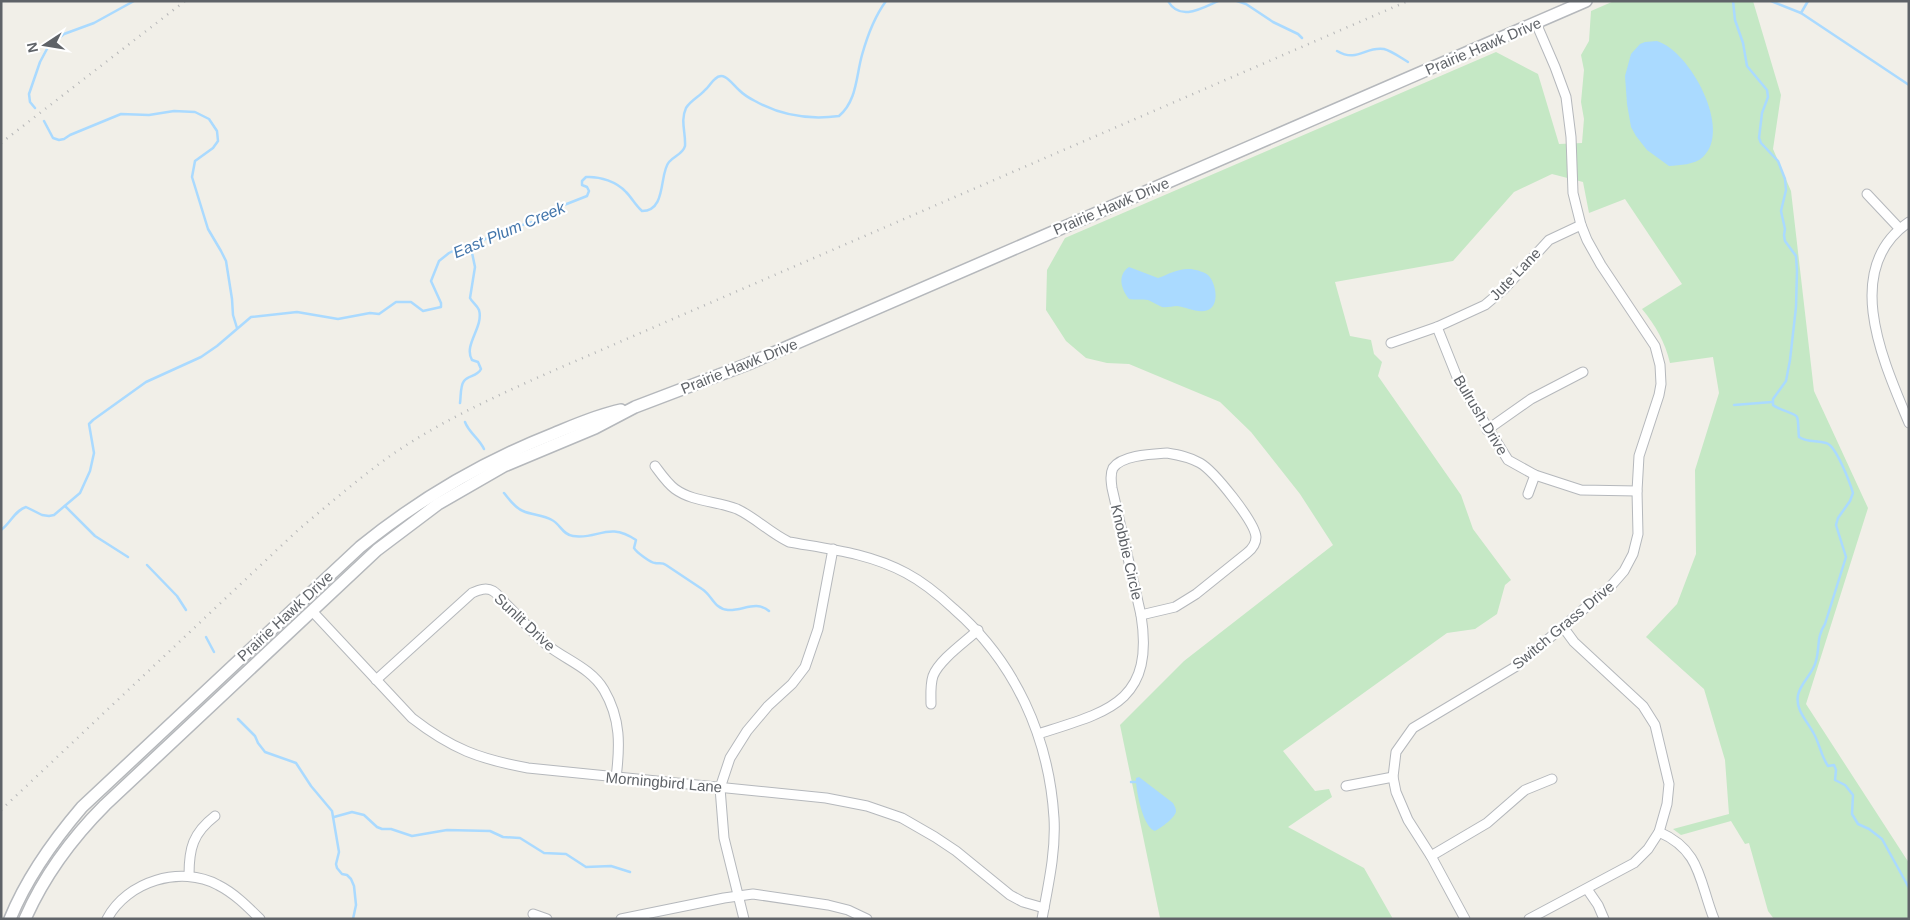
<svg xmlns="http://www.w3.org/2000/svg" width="1910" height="920" viewBox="0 0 1910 920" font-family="Helvetica,sans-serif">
<rect width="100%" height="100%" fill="#f1efe8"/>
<!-- green -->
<path fill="#c5e8c5" d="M1614,1H1753L1781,95L1773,149L1791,191L1814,391L1868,508L1806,704L1909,863V919H1774L1768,911L1749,843L1745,844L1731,821L1681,835L1673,829L1729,814L1725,760L1704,689L1646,637L1677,604L1696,554L1695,470L1719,393L1713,357L1670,363C1665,342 1656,326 1642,309L1682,284L1625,199L1589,213L1583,182L1552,174L1514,192L1453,261L1335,282L1350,336L1371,340L1374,354L1382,362L1378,376L1461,495L1473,529L1511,580L1505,585L1497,614L1475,629L1447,633L1283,751L1315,791L1329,789L1332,797L1288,827L1364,868L1393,919L1160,918L1120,725L1184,661L1333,545L1300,494L1251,432L1220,402L1129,364L1107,363L1086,358L1066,341L1046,310L1047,270L1065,238L1496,52L1538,74L1559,144L1582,143L1584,119L1581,102L1584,70L1581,55L1589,41L1591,11Z"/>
<!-- water -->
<g fill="#aadaff">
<path d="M1657,41C1690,51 1733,130 1703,157C1694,165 1680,165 1669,166L1647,150L1636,136L1631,127L1627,104L1625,76L1631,54L1640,44L1645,42Z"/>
<path d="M1129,267L1158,278C1169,274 1178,268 1191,269C1197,270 1205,272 1209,276C1216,284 1220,305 1208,310C1198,314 1187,307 1177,306C1172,306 1167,308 1162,307C1157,305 1153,302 1148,300C1142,299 1135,300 1129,299C1121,289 1117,275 1129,267Z"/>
<path d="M1139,777L1173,803C1174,805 1176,808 1176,811C1176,817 1161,828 1155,831C1143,827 1137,794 1136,782V778Z"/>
</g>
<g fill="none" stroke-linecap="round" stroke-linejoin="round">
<!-- stream -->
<g stroke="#aadaff" stroke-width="2.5">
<path d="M1168,1C1180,22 1202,8 1218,1"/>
<polyline points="1237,1 1246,4 1273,22 1298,34 1302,38"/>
<path d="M1733,1L1735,20L1743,43L1747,66L1767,90L1768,97L1762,113L1759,138L1761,143L1778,161L1785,179L1786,190L1781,211L1785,229L1784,235L1785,241L1796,256L1797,271L1796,307L1790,360L1786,381L1773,399V405C1779,410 1795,413 1797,417C1799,423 1798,431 1799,437C1808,443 1816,440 1826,443C1836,445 1850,483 1853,493L1850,501L1838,518L1836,525L1846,557L1825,624C1816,638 1820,647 1816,661C1813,674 1801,682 1798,695C1795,710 1808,722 1814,734C1820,745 1821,756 1828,766L1834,765L1836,770L1835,780L1845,785L1853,795L1852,814L1858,824L1869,829L1882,839L1909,888"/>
<polyline points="1771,1 1801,13 1909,85"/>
<polyline points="1801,13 1808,1"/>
<path d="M1337,51C1358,63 1365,46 1384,49C1392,51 1401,58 1408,62"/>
<polyline points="35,108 30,102 29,94 40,62 48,47 64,34 94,23 134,1"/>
<polyline points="44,121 53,138 59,140 64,139 70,135 121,114 149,115 174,111 195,112 209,119 217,131 218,141 213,148 195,161 192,177 208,229 221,251 226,261 232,299 233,315 237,328"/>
<path d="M460,403C461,397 460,386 464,381C468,375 477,377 481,369L478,362L472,360C463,345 484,327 479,310C477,305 472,302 470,298L475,267L471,248"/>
<polyline points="1734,405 1772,402"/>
<path d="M465,422C469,433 479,438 484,449"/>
<path d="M504,493C509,499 515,508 523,511C532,515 543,515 552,520C560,524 563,535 573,536C598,540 608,521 636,540L634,548C636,552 651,563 655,563C659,564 662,562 666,565C678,573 690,581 702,589C712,595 714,609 728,610C743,611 756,600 769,611"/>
<polyline points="65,506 95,536 128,557"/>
<path d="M1,530C11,523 14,511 26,507L42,515L49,516L54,515L80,493L90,471L94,453L89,424L93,420L146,382L201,357L217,346L251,317L297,312L338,319L370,313L379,314L396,302H411L423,311L441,307V303L431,281L439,261L449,253L455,250L471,248L495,233L536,221L559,207L587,196L589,191L587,187L582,185V181L586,177C600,176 617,182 626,192C632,198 635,205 642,211C667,211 659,173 669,162C674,156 683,154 685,146C686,133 680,121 686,108C691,100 699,97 705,90C709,87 711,82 715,79C724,70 732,84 739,90C743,94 749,98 755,101C780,115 809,120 839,116C857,101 856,76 862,55C867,37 875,16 886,1"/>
<polyline points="147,565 177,596 186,610"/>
<polyline points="206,637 214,652"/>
<polyline points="238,719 255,736 258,743 265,752 296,763 311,786 332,811 339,852 336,864 337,868 342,874 347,875 351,879 354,886 356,905 353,919"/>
<polyline points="1131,782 1136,782"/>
<polyline points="334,817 352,812 364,815 377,827 382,829 391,829 412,836 447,830 490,831 503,837 520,838 544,853 566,854 586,867 611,866 630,872"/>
</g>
<defs>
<g id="minor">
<polyline points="1867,194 1899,228"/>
<path d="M1909,222C1840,269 1884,363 1909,423"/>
<polyline points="1437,327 1459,382 1508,460 1535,475 1581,490 1637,491"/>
<polyline points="1391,343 1437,327 1485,305 1504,289 1549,240 1581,225"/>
<polyline points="1487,430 1531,399 1583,372"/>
<path d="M1167,453C1179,455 1190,457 1200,463C1214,471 1255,522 1256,537C1256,544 1252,549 1247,553L1196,594L1175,607L1141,615L1112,488C1111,481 1110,474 1113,468C1122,455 1153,454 1167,453Z"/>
<path d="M655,466C661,474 667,483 675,489C693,502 717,501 737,509C756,518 770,533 789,542C829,549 869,553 906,573C923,582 939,595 954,609C1015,662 1049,737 1054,818C1056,852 1048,886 1042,919"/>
<polyline points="1528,494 1535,475"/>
<path d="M312,611L412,718C452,749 479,759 528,768L826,798L867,806L902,818L935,837L956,851L1010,895L1023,902L1044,908"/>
<path d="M376,680L472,593C479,590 486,587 493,591C498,594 503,601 507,605C520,618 533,633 547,645C566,660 591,668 604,690C621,719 620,746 616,778"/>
<path d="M931,704C931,695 930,685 933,676C939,660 965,642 978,630"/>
<path d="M1038,734C1107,712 1155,703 1141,615"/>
<polyline points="1346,786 1393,777"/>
<path d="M1659,832C1701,850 1699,881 1714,919"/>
<polyline points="1431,856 1487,823 1525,790 1552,779"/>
<path d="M189,875C189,848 193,833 215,816"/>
<polyline points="1587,889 1598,905 1604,919"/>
<polyline points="533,914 547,919"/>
<path d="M107,919C127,881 181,865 218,885C234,893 247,906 260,919"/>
<polyline points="621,919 724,898 753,894 828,905 848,910 867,919"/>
<polyline points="744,919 724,838 720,788 730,758 747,731 768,706 792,684 805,667 818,629 833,549"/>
<polyline points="1465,919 1431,856 1408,820 1396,792 1393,777 1396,752 1413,728 1515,667 1610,587 1624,571 1633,554 1638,534 1637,491 1639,456 1659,395 1661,384 1660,365 1655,346 1601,265 1587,240 1581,225 1573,193 1571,137 1566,97 1555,67 1536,23"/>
<polyline points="1529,919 1634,863 1648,849 1659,832 1667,804 1669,784 1655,725 1643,706 1574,642 1563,627"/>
</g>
<g id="tertiary">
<path d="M10,919C27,877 53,841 82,807L360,547C419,499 482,462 553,434C575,425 597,415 621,410"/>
<path d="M25,919C44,876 72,838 105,805L377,550L438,504L504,466L595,428L635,407L748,364L1586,1"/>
</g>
</defs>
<!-- minor casing -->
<use href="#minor" stroke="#b5b8bc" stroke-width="11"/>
<!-- tertiary casing -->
<use href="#tertiary" stroke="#b5b8bc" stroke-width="14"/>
<!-- minor -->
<use href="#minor" stroke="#fff" stroke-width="9"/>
<!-- tertiary -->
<use href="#tertiary" stroke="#fff" stroke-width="11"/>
<!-- rail -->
<g stroke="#b6b7b8" stroke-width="2.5" stroke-dasharray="1 6" stroke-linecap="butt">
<polyline points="1,143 185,1"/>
<path d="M1,810L298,530C328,505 358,479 390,456C439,422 494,397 548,373L1408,1"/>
</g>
</g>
<g text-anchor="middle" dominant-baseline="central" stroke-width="4.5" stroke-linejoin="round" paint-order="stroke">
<!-- street labels -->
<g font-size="15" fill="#5f6368" stroke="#fff">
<text transform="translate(1483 46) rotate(-23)">Prairie Hawk Drive</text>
<text transform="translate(1111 206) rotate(-23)">Prairie Hawk Drive</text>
<text transform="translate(1515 274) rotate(-46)">Jute Lane</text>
<text transform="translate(739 366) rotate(-22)">Prairie Hawk Drive</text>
<text transform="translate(1481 415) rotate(59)">Bulrush Drive</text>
<text transform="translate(1127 552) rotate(77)">Knobbie Circle</text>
<text transform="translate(285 616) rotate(-43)">Prairie Hawk Drive</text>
<text transform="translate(525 622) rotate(43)">Sunlit Drive</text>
<text transform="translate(1563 625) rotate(-40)">Switch Grass Drive</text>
<text transform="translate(664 782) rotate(5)">Morningbird Lane</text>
</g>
<!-- water labels -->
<g font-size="16" font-style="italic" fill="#4174aa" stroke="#fff">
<text transform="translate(509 230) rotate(-23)">East Plum Creek</text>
</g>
</g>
<!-- border -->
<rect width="1910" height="920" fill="none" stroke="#5f6368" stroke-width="5"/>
<!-- north arrow -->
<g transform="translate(45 45) rotate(258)" stroke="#ffffff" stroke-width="4" paint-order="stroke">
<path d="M0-4L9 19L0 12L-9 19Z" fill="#5f6368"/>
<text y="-8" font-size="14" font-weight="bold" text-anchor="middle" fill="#5f6368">N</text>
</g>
</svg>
